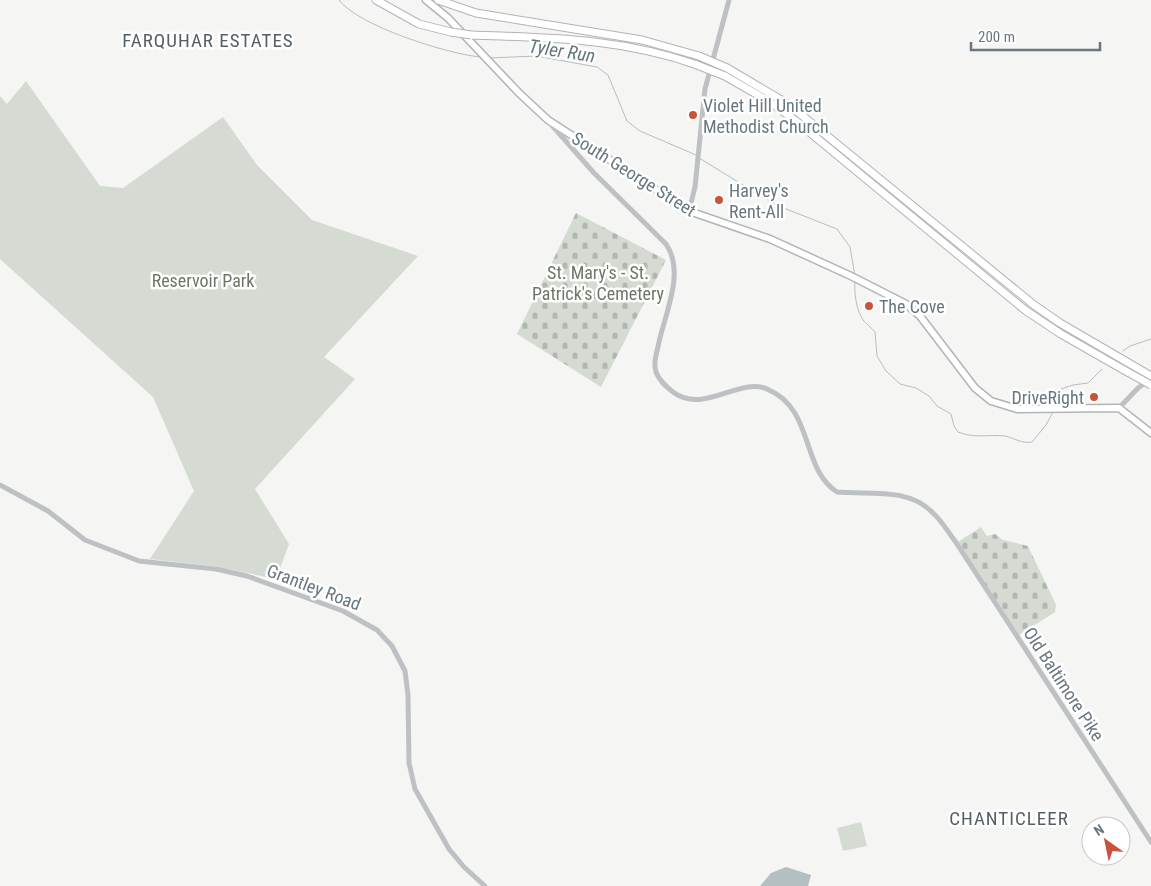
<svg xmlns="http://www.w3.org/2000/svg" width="1151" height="886" viewBox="0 0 1151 886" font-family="'Roboto Condensed',sans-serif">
<defs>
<pattern id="cemetery-stones" width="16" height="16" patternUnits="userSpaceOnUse" patternTransform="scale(1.25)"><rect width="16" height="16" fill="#d5dad2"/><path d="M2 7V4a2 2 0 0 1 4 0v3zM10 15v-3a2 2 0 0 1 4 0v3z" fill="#b1b6b0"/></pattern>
</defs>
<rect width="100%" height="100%" fill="#f5f5f3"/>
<!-- cemetery -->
<g fill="url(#cemetery-stones)">
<polygon points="576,213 666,260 601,387 517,334"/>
<polygon points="981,527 987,536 995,534 1003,540 1028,546 1056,605 1055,612 1019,635 958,542"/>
</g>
<!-- green -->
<g fill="#d5dad2">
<polygon points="26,81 100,186 123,188 223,117 257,165 312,220 418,256 324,357 355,379 255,489 289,544 276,579 214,566 150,559 194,491 153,397 0,259 0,96 7,104"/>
<polygon points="861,822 867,846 843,851 837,828"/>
</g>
<!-- water -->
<polygon fill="#b4bfc2" points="786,867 811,875 808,886 760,886 771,873"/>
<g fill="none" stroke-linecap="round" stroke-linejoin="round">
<!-- stream -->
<g stroke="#b4bfc2" stroke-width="1">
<path d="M339,0C358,26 448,54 480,57"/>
<polyline points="489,58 536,56 597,67 608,75 627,121 640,131 696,155"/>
<polyline points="699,158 776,205 837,229 850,247 855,276"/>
<path d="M855,280C854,293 856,309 863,320C866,324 871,327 875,332L877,356L886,371L900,384L916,388L929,396L937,406L951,414L954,426L958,432C976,439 987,434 1005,436C1014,438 1022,444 1032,442L1046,425L1053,412"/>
<polyline points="1123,351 1130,346 1151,339"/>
<polyline points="1054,406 1061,389 1073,385 1088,383 1102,369"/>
</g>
<defs>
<polyline id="primary" points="426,0 448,18 519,93 548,120 689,211 770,239 851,276 906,304 920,316 975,388 991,401 1017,409 1119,408 1151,433"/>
<g id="motorway">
<polyline points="376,0 419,24 451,32"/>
<polyline points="438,0 476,13 642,40 699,56"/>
<path d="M471,35C550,38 622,38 697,65"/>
<polyline points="727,68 788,104 1034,305 1060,323 1151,376"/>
<polyline points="725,76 770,102 796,121 1025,310 1061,334 1124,370"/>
</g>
</defs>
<!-- primary casing -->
<use href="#primary" stroke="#b1b5b8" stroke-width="9"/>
<!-- motorway casing -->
<use href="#motorway" stroke="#b1b4b7" stroke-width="9"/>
<!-- tertiary -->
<g stroke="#bdc1c4" stroke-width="5">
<path d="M549,122L594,173L666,244C685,272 666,311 659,342C657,353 653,361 656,372C659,380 665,386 673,392C704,415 738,377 767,389C815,409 800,468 837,492C870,495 908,487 933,513C942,521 948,532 955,541L1151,842"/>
<polyline points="689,211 695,187 705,89 729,0"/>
<polyline points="1119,408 1138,388 1151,379"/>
<polyline points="0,485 48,511 85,540 139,561 216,569 247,576 343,611 377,630 392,646 405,671 408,695 409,763 415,789 449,849 464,867 485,886"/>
</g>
<!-- primary -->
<use href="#primary" stroke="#fff" stroke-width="6"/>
<!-- motorway -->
<use href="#motorway" stroke="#fff" stroke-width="7"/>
<defs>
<g id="motorway-bridge">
<polyline points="451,32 471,35"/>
<polyline points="699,56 727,68"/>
<polyline points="697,65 725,76"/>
<polyline points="1124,370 1151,385"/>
</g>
</defs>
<!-- motorway-bridge casing -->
<use href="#motorway-bridge" stroke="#b1b4b7" stroke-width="9" stroke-linecap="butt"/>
<!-- motorway-bridge -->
<use href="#motorway-bridge" stroke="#fff" stroke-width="7"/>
</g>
<!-- markers -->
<g fill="#cd523b" stroke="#fff" stroke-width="2">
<circle cx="693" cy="115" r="5"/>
<circle cx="719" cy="200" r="5"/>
<circle cx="869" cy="306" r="5"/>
<circle cx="1094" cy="397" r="5"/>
</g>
<g text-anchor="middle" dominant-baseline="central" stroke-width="5" stroke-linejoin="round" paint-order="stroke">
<!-- poi labels -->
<g font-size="18" fill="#687780" stroke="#fff" text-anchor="start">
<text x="703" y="105">Violet Hill United<tspan x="703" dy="21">Methodist Church</tspan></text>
<text x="729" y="190">Harvey's<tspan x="729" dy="21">Rent-All</tspan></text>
<text x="879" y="306">The Cove</text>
<text x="1084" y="397" text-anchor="end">DriveRight</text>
</g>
<!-- street labels -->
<g font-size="18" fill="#687780" stroke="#fff">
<text transform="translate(634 174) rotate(32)">South George Street</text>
<text transform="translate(314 587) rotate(21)">Grantley Road</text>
<text transform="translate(1064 684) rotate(57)">Old Baltimore Pike</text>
</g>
<!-- park labels -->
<g font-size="18" fill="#6b7866" stroke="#fff">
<text x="598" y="272">St. Mary's - St.<tspan x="598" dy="21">Patrick's Cemetery</tspan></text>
<text x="203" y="280">Reservoir Park</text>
</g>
<!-- neighbourhood labels -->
<g font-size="19" letter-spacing="1" fill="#556066" stroke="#fff">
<text x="208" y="40">FARQUHAR ESTATES</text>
<text x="1009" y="818">CHANTICLEER</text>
</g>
<!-- water labels -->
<g font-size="19" font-style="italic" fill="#64777c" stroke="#fff">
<text transform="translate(562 51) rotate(9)">Tyler Run</text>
</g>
</g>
<!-- north arrow -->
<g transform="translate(1106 841) rotate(327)"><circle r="24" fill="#ffffff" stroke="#c3c9cc"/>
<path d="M0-4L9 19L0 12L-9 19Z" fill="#cd523b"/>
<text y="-8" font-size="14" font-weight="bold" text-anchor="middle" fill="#687780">N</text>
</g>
<!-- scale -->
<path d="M971 42v8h129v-8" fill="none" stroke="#687780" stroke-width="2.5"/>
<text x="978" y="42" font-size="15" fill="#687780" stroke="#ffffff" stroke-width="4" paint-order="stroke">200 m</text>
</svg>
